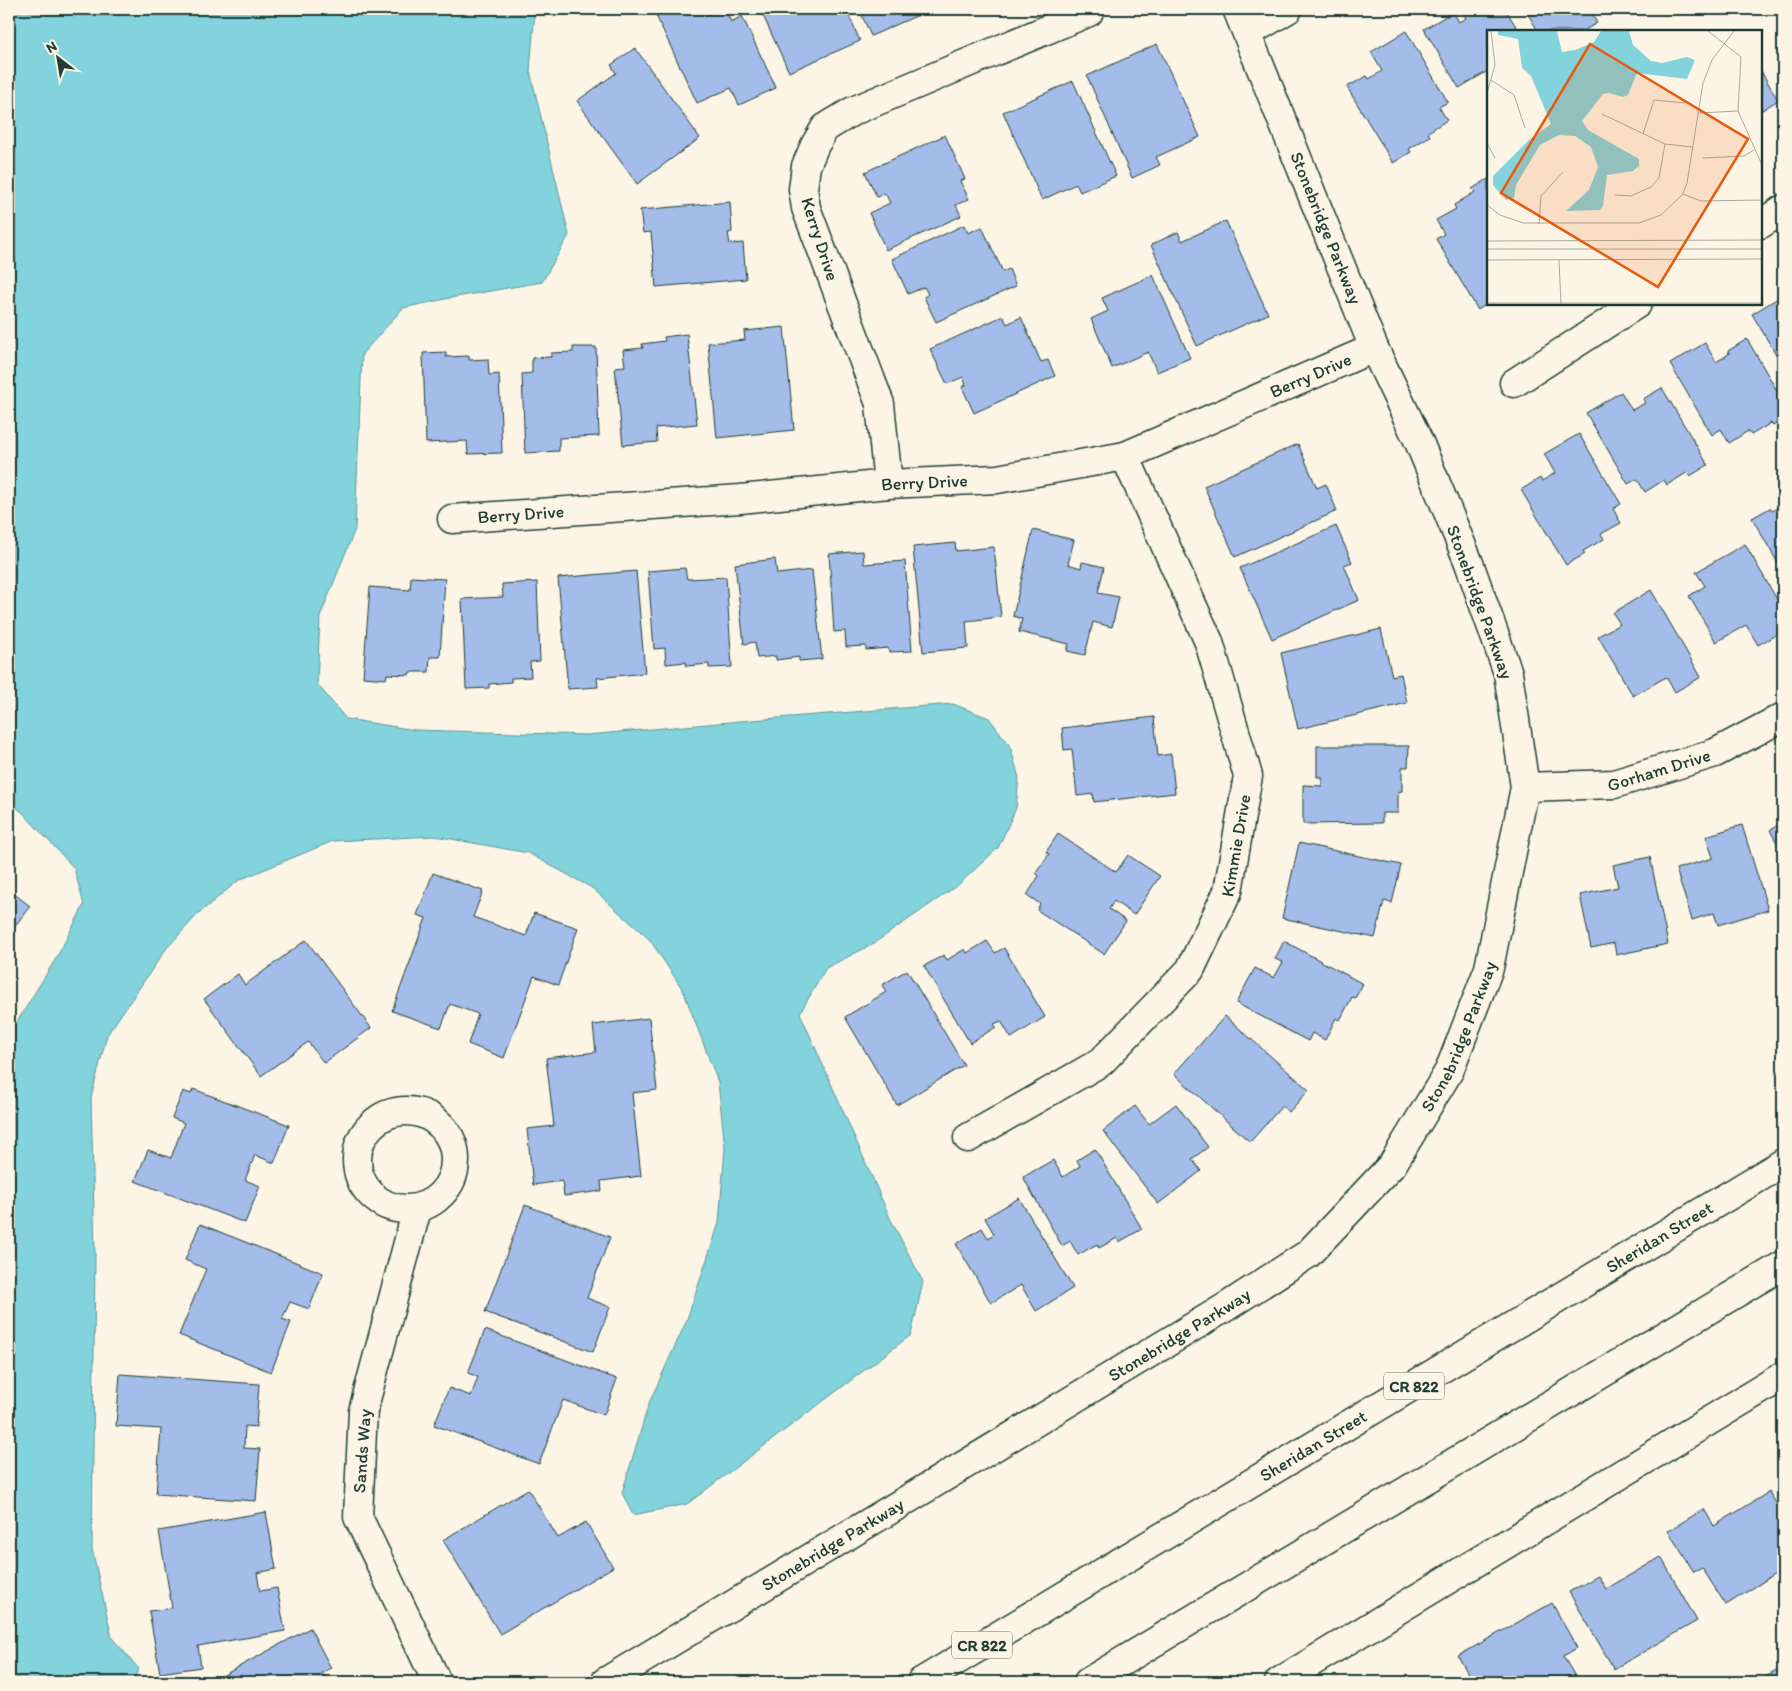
<svg xmlns="http://www.w3.org/2000/svg" width="1792" height="1691" viewBox="0 0 1792 1691" font-family="Itim,sans-serif">
<rect width="100%" height="100%" fill="#fcf5e5"/>
<filter id="ink" filterUnits="userSpaceOnUse"><feTurbulence type="fractalNoise" baseFrequency=".02" numOctaves="2"/><feDisplacementMap in="SourceGraphic" scale="10" xChannelSelector="R" yChannelSelector="G"/><feConvolveMatrix kernelMatrix="1 2 1 2 8 2 1 2 1" color-interpolation-filters="sRGB"/></filter>
<g filter="url(#ink)">
<!-- water -->
<polygon fill="#82d3dc" stroke="#5a9799" points="9,9 537,9 535,10 530,71 569,235 542,282 450,298 403,308 362,354 355,529 320,617 317,684 346,719 415,730 587,735 740,721 953,704 989,718 1010,746 1019,778 1016,808 998,848 958,885 873,944 826,968 800,1013 890,1218 923,1282 911,1335 687,1504 633,1515 622,1493 649,1403 686,1322 719,1223 725,1148 718,1082 683,990 650,940 592,888 528,853 435,836 333,841 239,880 199,913 166,949 107,1035 91,1098 95,1253 92,1549 112,1638 139,1669 132,1682 9,1682 9,1035 58,955 84,905 74,868 22,812 9,802"/>
<!-- building -->
<g fill="#a4bcea" stroke="#1f3d34">
<polygon points="653,9 706,9 708,14 719,9 725,9 731,22 742,16 776,88 739,105 731,88 697,103"/>
<polygon points="760,9 846,9 860,41 789,72"/>
<polygon points="859,9 932,9 871,36"/>
<polygon points="1460,9 1505,9 1519,31 1488,31 1488,71 1459,88 1424,29 1453,12 1459,22 1466,18"/>
<polygon points="1525,9 1592,9 1590,10 1597,23 1583,31 1538,31"/>
<polygon points="1406,31 1448,102 1439,107 1447,120 1428,132 1430,136 1409,149 1411,152 1393,163 1347,87 1367,76 1369,79 1382,71 1371,52"/>
<polygon points="1157,44 1200,137 1156,157 1160,165 1132,178 1087,76"/>
<polygon points="635,48 700,138 637,184 577,101 616,73 611,65"/>
<polygon points="1761,71 1778,100 1761,111"/>
<polygon points="1073,81 1116,176 1080,192 1076,184 1042,200 1003,112"/>
<polygon points="945,135 965,179 960,181 969,199 956,205 961,216 886,250 869,213 890,203 885,193 877,197 865,172"/>
<polygon points="1488,179 1488,303 1478,310 1436,239 1444,234 1436,220 1456,209 1454,205 1475,192 1472,189"/>
<polygon points="730,202 732,232 728,233 730,244 743,243 746,279 656,287 651,232 643,233 640,210"/>
<polygon points="1226,221 1268,314 1197,346 1151,245 1178,232 1182,241"/>
<polygon points="964,225 968,233 982,227 1003,272 1009,269 1016,286 936,322 924,297 928,294 924,287 908,294 892,259"/>
<polygon points="1153,275 1190,358 1157,372 1148,352 1112,368 1091,319 1108,311 1102,298"/>
<polygon points="1783,295 1783,366 1752,314"/>
<polygon points="1003,316 1007,324 1021,317 1041,362 1048,360 1055,376 974,413 962,387 966,385 963,377 947,384 930,349"/>
<polygon points="784,327 794,430 717,438 708,343 745,340 744,331"/>
<polygon points="687,334 697,424 656,428 657,442 623,445 615,367 625,366 623,350 643,348 642,344 665,341 664,337"/>
<polygon points="1747,339 1783,401 1783,420 1773,426 1771,423 1751,435 1748,431 1729,443 1721,429 1712,435 1670,364 1705,343 1716,362 1729,354 1728,351"/>
<polygon points="573,347 596,347 599,436 559,438 559,451 525,453 522,374 532,373 532,358 551,357 551,353 573,352"/>
<polygon points="446,352 446,357 469,356 469,360 488,359 489,375 499,374 502,453 468,454 467,441 426,443 423,353"/>
<polygon points="1662,388 1708,465 1690,476 1688,472 1667,485 1664,480 1645,492 1637,479 1628,484 1586,413 1621,392 1632,410 1645,403 1643,399"/>
<polygon points="1579,434 1621,504 1613,509 1621,523 1601,534 1604,539 1583,551 1585,554 1566,565 1521,490 1540,478 1542,481 1555,473 1544,454"/>
<polygon points="1298,444 1317,488 1326,484 1337,511 1235,557 1204,486"/>
<polygon points="1783,504 1783,572 1752,518 1770,508 1772,511"/>
<polygon points="1336,526 1352,562 1344,565 1359,600 1272,639 1240,568"/>
<polygon points="1033,530 1074,540 1068,564 1081,568 1082,562 1104,567 1098,593 1119,597 1112,627 1093,622 1085,655 1067,651 1069,644 1019,632 1022,619 1013,616"/>
<polygon points="955,543 956,551 994,547 1001,617 966,621 968,648 923,652 913,547"/>
<polygon points="1745,544 1783,610 1783,631 1758,645 1746,625 1716,642 1689,596 1705,586 1696,572"/>
<polygon points="863,551 864,564 905,561 912,651 889,652 888,648 866,650 866,646 846,647 845,631 834,632 829,554"/>
<polygon points="775,559 777,574 812,570 822,659 799,661 799,657 776,660 776,656 757,658 755,642 744,644 735,564"/>
<polygon points="685,568 687,579 726,577 732,667 709,668 709,664 686,666 686,662 666,664 665,648 654,649 648,571"/>
<polygon points="636,571 645,673 597,678 598,687 568,689 558,578"/>
<polygon points="411,577 445,579 440,657 430,657 429,672 410,672 409,675 387,674 386,679 363,677 370,587 410,590"/>
<polygon points="537,582 540,661 530,662 531,677 511,678 511,682 489,684 489,688 466,689 462,599 503,597 502,584"/>
<polygon points="1651,590 1701,677 1675,692 1666,677 1633,696 1598,636 1620,624 1613,613"/>
<polygon points="1381,629 1392,676 1401,674 1407,703 1298,729 1281,653"/>
<polygon points="1154,717 1158,756 1171,754 1175,793 1094,802 1093,794 1077,796 1072,749 1064,750 1062,728"/>
<polygon points="1317,746 1409,746 1408,767 1402,767 1402,791 1398,792 1398,813 1382,813 1382,823 1303,824 1303,785 1322,786 1322,777 1317,777"/>
<polygon points="1783,822 1783,854 1770,830"/>
<polygon points="1742,825 1768,910 1718,925 1714,913 1692,920 1676,869 1713,858 1706,836"/>
<polygon points="1058,834 1116,872 1128,855 1160,876 1134,915 1114,901 1109,909 1126,921 1104,954 1037,910 1040,904 1027,895 1039,876 1036,873 1049,854 1046,852"/>
<polygon points="1299,843 1401,865 1392,903 1384,901 1375,938 1282,918"/>
<polygon points="1650,857 1668,944 1616,955 1614,943 1591,948 1580,895 1618,887 1613,865"/>
<polygon points="433,873 483,891 473,917 526,936 534,913 578,928 558,985 534,976 504,1058 468,1044 478,1014 450,1004 441,1028 392,1011 426,918 417,915"/>
<polygon points="9,890 30,906 9,934"/>
<polygon points="306,940 371,1028 324,1063 308,1042 261,1076 204,999 238,974 245,985"/>
<polygon points="987,941 995,953 1004,948 1045,1017 1011,1038 1001,1021 994,1024 996,1027 970,1043 924,966 944,955 947,960 965,949 967,953"/>
<polygon points="1284,941 1363,984 1355,998 1352,997 1340,1020 1336,1018 1325,1040 1312,1033 1308,1041 1236,1003 1255,968 1274,978 1283,962 1275,959"/>
<polygon points="907,970 964,1065 897,1105 845,1017 886,992 882,985"/>
<polygon points="1225,1016 1309,1090 1289,1112 1282,1106 1250,1142 1174,1074"/>
<polygon points="649,1018 657,1090 632,1093 641,1176 601,1181 602,1191 564,1196 562,1181 533,1185 527,1129 554,1126 546,1058 596,1052 593,1025"/>
<polygon points="193,1089 289,1125 274,1163 255,1155 245,1180 260,1186 245,1223 135,1181 148,1150 171,1158 184,1123 172,1118 183,1091 191,1094"/>
<polygon points="1176,1104 1208,1147 1192,1159 1201,1171 1158,1204 1103,1131 1135,1106 1149,1124"/>
<polygon points="1095,1149 1142,1229 1119,1242 1117,1238 1099,1248 1097,1244 1078,1255 1070,1241 1062,1246 1023,1177 1053,1160 1063,1177 1080,1166 1077,1160"/>
<polygon points="1019,1198 1073,1288 1036,1311 1021,1285 991,1303 956,1244 982,1228 988,1238 994,1234 985,1218"/>
<polygon points="525,1205 610,1237 587,1298 610,1307 593,1352 485,1312"/>
<polygon points="200,1224 323,1273 309,1309 290,1302 282,1319 291,1322 271,1372 179,1335 206,1269 185,1260"/>
<polygon points="485,1330 617,1379 604,1415 563,1400 539,1464 434,1425 449,1388 471,1396 478,1377 468,1373"/>
<polygon points="120,1374 259,1384 256,1427 245,1426 244,1448 260,1449 256,1501 156,1494 161,1429 116,1426"/>
<polygon points="528,1489 558,1538 586,1522 613,1567 500,1634 443,1540"/>
<polygon points="1769,1492 1783,1514 1783,1569 1726,1605 1702,1568 1694,1572 1668,1531 1704,1509 1714,1526"/>
<polygon points="266,1512 276,1569 257,1573 260,1591 277,1588 285,1631 198,1646 201,1667 160,1673 149,1611 172,1608 159,1531"/>
<polygon points="1661,1557 1697,1621 1614,1669 1569,1592 1598,1576 1606,1589"/>
<polygon points="1552,1603 1577,1648 1563,1656 1576,1678 1569,1682 1473,1682 1458,1656"/>
<polygon points="310,1628 331,1668 322,1673 328,1682 211,1682"/>
<polygon points="1783,1667 1783,1682 1760,1682 1759,1681"/>
</g>
<g fill="none" stroke-linecap="round" stroke-linejoin="round">
<defs>
<g id="minor">
<polyline points="1248,33 1288,9"/>
<polyline points="1761,224 1783,209"/>
<polyline points="1514,383 1637,304"/>
<polyline points="888,484 880,404 806,208 803,189 806,166 815,145 825,128 853,111 1089,12"/>
<path id="s1" d="M452,519L740,499L888,484L997,479L1125,456L1374,348"/>
<path id="s2" d="M1525,787L1614,784L1715,753L1783,717"/>
<circle cx="406" cy="1160" r="49"/>
<path id="s3" d="M968,1138L1101,1062L1190,970L1228,891L1248,776L1209,642L1125,456"/>
<polyline points="417,1209 363,1411 358,1517 437,1682"/>
<path id="s4" d="M605,1682L1226,1307L1308,1254L1392,1165L1449,1071L1489,968L1525,787L1508,673L1469,563L1419,442L1374,348L1237,9"/>
<polyline points="1279,1682 1783,1376"/>
</g>
<g id="major">
<path id="s5" d="M921,1682L1783,1163"/>
<polyline points="1088,1682 1783,1265"/>
</g>
</defs>
<!-- minor casing -->
<use href="#minor" stroke="#1f3d34" stroke-width="31"/>
<!-- major casing -->
<use href="#major" stroke="#1f3d34" stroke-width="31"/>
<!-- minor -->
<use href="#minor" stroke="#fcf5e5" stroke-width="28"/>
<!-- major -->
<use href="#major" stroke="#fcf5e5" stroke-width="28"/>
</g>
</g>
<g text-anchor="middle" dominant-baseline="central" stroke-width="5" stroke-linejoin="round" paint-order="stroke">
<!-- shield labels -->
<g fill="#fcf5e5" stroke="#617469" stroke-width="1">
<rect x="1384" y="1372.5" width="60" height="27" rx="4"/>
<rect x="952" y="1631.5" width="60" height="27" rx="4"/>
</g>
<g font-size="16" font-weight="bold" fill="#1f3d34">
<text x="1414" y="1386">CR 822</text>
<text x="982" y="1645">CR 822</text>
</g>
<!-- street labels -->
<g font-size="18" fill="#1f3d34" stroke="#fcf5e5">
<text transform="translate(1326 228) rotate(68)">Stonebridge Parkway</text>
<text transform="translate(820 239) rotate(72)">Kerry Drive</text>
<text stroke="none"><textPath href="#s1" startOffset="879">Berry Drive</textPath></text>
<text stroke="none"><textPath href="#s1" startOffset="474">Berry Drive</textPath></text>
<text stroke="none"><textPath href="#s1" startOffset="69">Berry Drive</textPath></text>
<text transform="translate(1480 602) rotate(70)">Stonebridge Parkway</text>
<text stroke="none"><textPath href="#s2" startOffset="136">Gorham Drive</textPath></text>
<text stroke="none"><textPath href="#s3" startOffset="415">Kimmie Drive</textPath></text>
<text stroke="none"><textPath href="#s4" startOffset="1091">Stonebridge Parkway</textPath></text>
<text stroke="none"><textPath href="#s5" startOffset="862">Sheridan Street</textPath></text>
<text stroke="none"><textPath href="#s4" startOffset="671">Stonebridge Parkway</textPath></text>
<text stroke="none"><textPath href="#s5" startOffset="458">Sheridan Street</textPath></text>
<text transform="translate(362 1451) rotate(-86)">Sands Way</text>
<text stroke="none"><textPath href="#s4" startOffset="266">Stonebridge Parkway</textPath></text>
</g>
</g>
<!-- overview -->
<g transform="translate(1487 30)">
<rect width="275" height="275" fill="#fcf5e5"/>
<path d="M11,1H70L75,22L88,20L107,12L114,1H142L146,15L164,31L175,33L200,27L208,30L200,49L150,43L141,65L136,67L122,63L116,64L95,91L101,100L152,129V136L146,141L120,145L116,176L113,180L79,181L102,160L111,137L104,117L88,106L72,105L53,115L29,155L27,168L19,170L6,155V146L43,109L64,94L44,46L35,38L31,9L11,5Z" fill="#82d3dc"/>
<path fill="none" stroke="#a4ab9e" stroke-width="1" d="M221,1L254,27L251,81L275,135M4,50L27,65L38,98M0,63L8,35L4,1M211,83L251,81M115,84L178,114L205,117M156,104L167,70L198,73M0,113L8,128M216,128L257,126L267,120M196,164L214,171L275,170M128,165L144,166L164,157L172,148L178,114M0,175L13,185L36,193H152L174,185L196,164L200,153L216,53L225,30L247,1M52,194L54,166L76,142M0,211L275,210M0,219H275M0,230L275,229M72,230L74,274M0,273H275"/>
<path fill="#e8590c" fill-opacity="0.15" stroke="#e8590c" stroke-width="2.5" d="M103,14L261,109L171,257L14,163Z"/>
<rect width="275" height="275" fill="none" stroke="#1f3d34" stroke-width="2.5"/>
</g>
<!-- margin -->
<rect width="1792" height="1691" fill="none" stroke="#fcf5e5" stroke-width="30"/>
<rect x="15" y="15" width="1762" height="1661" fill="none" stroke="#1f3d34" stroke-width="2" filter="url(#ink)"/>
<!-- north arrow -->
<g transform="translate(58 58) rotate(329)" stroke="#fcf5e5" stroke-width="4" paint-order="stroke">
<path d="M0-4L9 19L0 12L-9 19Z" fill="#1f3d34"/>
<text y="-8" font-size="14" font-weight="bold" text-anchor="middle" fill="#1f3d34">N</text>
</g>
</svg>
